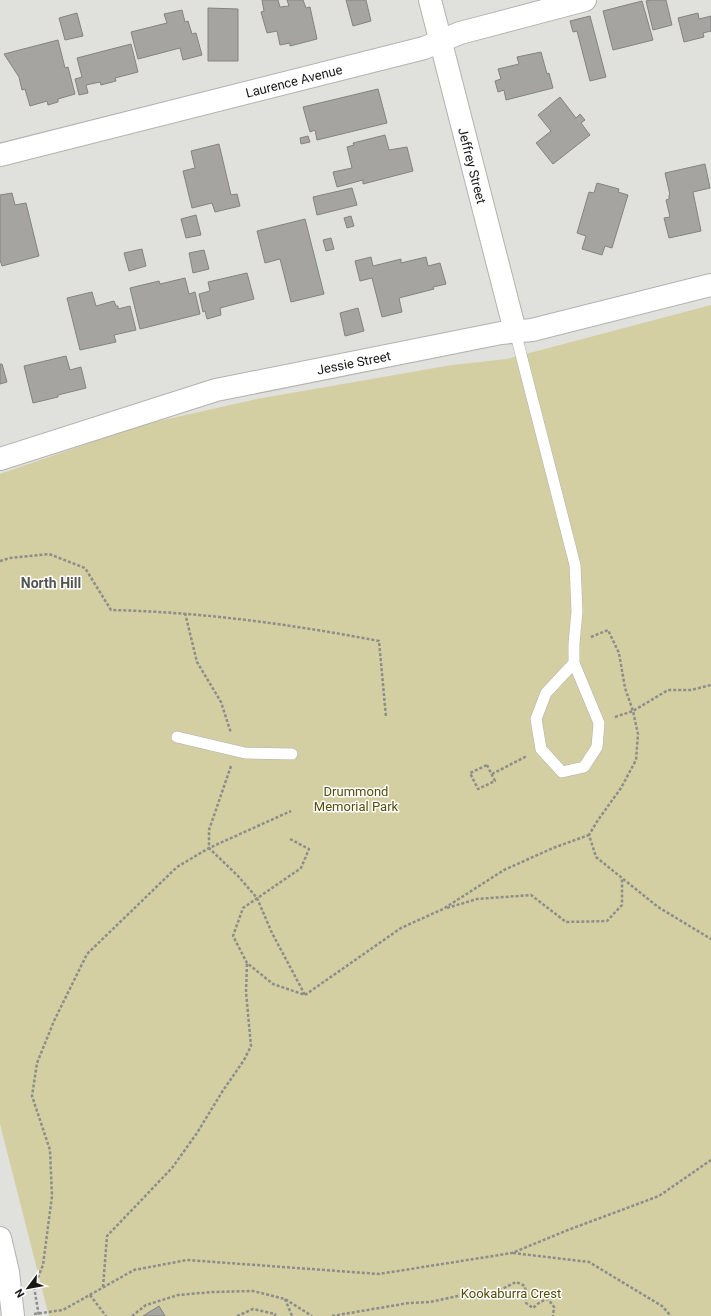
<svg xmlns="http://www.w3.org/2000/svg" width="711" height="1316" viewBox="0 0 711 1316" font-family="Roboto,sans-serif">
<rect width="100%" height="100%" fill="#e0e0dc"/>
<!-- green -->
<polygon fill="#d4cea3" points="711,305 711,1316 49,1316 0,1124 0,474 141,425 257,399 452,365 507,359"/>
<!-- building -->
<g fill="#a5a4a1" stroke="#838380">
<polygon points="262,0 278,0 280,7 289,6 287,0 303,0 306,8 310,7 317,39 290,46 290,43 280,45 277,31 267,33 261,12 264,11"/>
<polygon points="346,0 366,0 371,21 353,26"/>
<polygon points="650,0 666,0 672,25 653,30 646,1"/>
<polygon points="642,1 653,40 613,50 603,11"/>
<polygon points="208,8 238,9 238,61 208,61"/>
<polygon points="182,10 185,22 188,21 192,34 196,33 202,55 183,60 180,48 138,59 131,32 167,23 164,14"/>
<polygon points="77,13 83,36 65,40 59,18"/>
<polygon points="698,13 699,19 711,16 711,31 703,33 704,37 684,42 678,18"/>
<polygon points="590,16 606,77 590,81 577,31 573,32 570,21"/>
<polygon points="58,40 65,68 68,67 75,94 58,99 58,102 48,105 47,101 30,106 25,89 22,90 19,77 4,54"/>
<polygon points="131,44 138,72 115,78 116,81 101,85 100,82 86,85 88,93 79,95 75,79 82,77 77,58"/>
<polygon points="541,52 547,74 549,73 553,88 506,100 504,90 498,92 495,81 501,79 498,69 519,64 517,57"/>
<polygon points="378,89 387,123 317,140 315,130 310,132 303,107"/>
<polygon points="560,97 576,118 580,114 585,120 581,123 590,135 553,164 536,143 551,131 538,115"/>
<polygon points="385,135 389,150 407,147 413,171 363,184 363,180 337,187 333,172 352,168 347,147 354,145 353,143"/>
<polygon points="308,136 310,142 301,144 300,138"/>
<polygon points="219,144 231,195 237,194 240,206 215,212 212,203 192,208 183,171 195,168 191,151"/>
<polygon points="705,164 710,188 693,192 701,231 669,238 664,218 670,217 666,200 669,199 669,195 670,195 665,173"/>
<polygon points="597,183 619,189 618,192 628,195 612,248 605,246 602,255 582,249 586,236 577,233 589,192 594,193"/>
<polygon points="352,188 357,205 317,215 313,197"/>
<polygon points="12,193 15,205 26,203 39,256 2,266 0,260 0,195"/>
<polygon points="196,215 201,235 186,238 181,219"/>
<polygon points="351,216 354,226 347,228 344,218"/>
<polygon points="305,219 324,294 291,302 280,259 265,263 257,231"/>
<polygon points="331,238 334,249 326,251 323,240"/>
<polygon points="142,249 146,266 129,271 124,253"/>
<polygon points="204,250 209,269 193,273 189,253"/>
<polygon points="371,257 373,266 401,259 401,263 426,257 428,266 440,263 446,284 433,287 434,289 399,298 402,312 382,317 372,278 360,281 355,261"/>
<polygon points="247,273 254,299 220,308 221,315 207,319 205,311 203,312 199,294 210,291 208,282"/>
<polygon points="185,278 189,294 195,292 200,314 140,329 130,288 159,281 160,284"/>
<polygon points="92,292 96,306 114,301 116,306 118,306 118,309 130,306 136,330 114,335 116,342 80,350 67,298"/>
<polygon points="358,308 364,331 345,336 340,313"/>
<polygon points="66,356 70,370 81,367 86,388 58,395 58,397 33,403 24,366"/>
<polygon points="0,364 2,364 7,382 0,384"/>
<polygon points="159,1306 165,1316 143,1316"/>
</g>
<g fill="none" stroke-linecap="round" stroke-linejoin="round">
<defs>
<g id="service">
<polyline points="515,331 575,565 577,611 574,644 574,663 599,723 597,747 584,767 562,772 541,749 536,719 546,693 574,663"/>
<polyline points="177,737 245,753 292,754"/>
</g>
<g id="minor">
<path id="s1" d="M430,0L515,331"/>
<path id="s2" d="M0,155L424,48L460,33L585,0"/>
<path id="s3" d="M0,459L216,390L501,333L532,330L711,285"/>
<polyline points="0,1238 8,1272 13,1316"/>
</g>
</defs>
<!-- service casing -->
<use href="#service" stroke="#b2b2af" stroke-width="12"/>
<!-- minor casing -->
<use href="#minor" stroke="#b2b2af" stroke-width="24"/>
<!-- path -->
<g stroke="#8d8d8a" stroke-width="2.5" stroke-dasharray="3 2" stroke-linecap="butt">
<path d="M0,561L10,558L49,554L85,568L111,610C201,612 290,624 379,641L386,717"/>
<polyline points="185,613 197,662 221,702 231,733"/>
<polyline points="591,637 608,630 619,653 625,688 633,711 638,734 636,760 621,788 598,820 589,835 596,857 658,907 711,939"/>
<polyline points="615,717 633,711 668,690 691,690 711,685"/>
<polygon points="487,765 495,781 478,789 470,773"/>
<polyline points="231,766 209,830 209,848 238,876 257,898 272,933 305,995"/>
<polyline points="492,774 527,756"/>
<polyline points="290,839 309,849 301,868 243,908 233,936 247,963 273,984 305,995"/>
<polyline points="447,908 477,899 531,895 566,922 607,921 622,905 622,879"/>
<polyline points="305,995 401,928 443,909 504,870 553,848 589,835"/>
<polyline points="513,1253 589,1262 662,1306 671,1316"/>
<polyline points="34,1287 43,1265 52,1196 50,1150 32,1096 37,1063 54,1021 87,954 177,867 209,848 291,811"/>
<polyline points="34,1287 39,1316"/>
<polyline points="103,1287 107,1236 172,1168 197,1133 222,1092 244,1060 251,1046 246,992 247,963"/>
<polyline points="90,1295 106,1316"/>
<polyline points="285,1299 292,1316"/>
<polyline points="34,1314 63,1310 134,1270 187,1260 379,1274 512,1253 568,1230 659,1196 711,1160"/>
<polyline points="132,1316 146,1305 178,1295 212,1292 253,1291 285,1299 312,1316"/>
<polyline points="237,1316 253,1309 275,1314 275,1316"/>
<polyline points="332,1316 409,1303 430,1302 458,1296 480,1297 502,1289 516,1282 525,1286 526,1303 533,1308 540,1302 548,1299 554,1307 553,1316"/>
</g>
<!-- service -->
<use href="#service" stroke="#fff" stroke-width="11"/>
<!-- minor -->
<use href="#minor" stroke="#fff" stroke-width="22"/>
</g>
<g text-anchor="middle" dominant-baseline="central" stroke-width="3" stroke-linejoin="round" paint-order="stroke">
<!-- street labels -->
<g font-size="13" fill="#181817" stroke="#fff">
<text stroke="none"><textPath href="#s2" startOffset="303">Laurence Avenue</textPath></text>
<text stroke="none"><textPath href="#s1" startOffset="171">Jeffrey Street</textPath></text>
<text stroke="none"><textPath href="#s3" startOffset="367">Jessie Street</textPath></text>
</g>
<!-- park labels -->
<g font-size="13" fill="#564d09" stroke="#fff">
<text x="356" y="791">Drummond<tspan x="356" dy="15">Memorial Park</tspan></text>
<text x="511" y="1293">Kookaburra Crest</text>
</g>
<!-- neighbourhood labels -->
<g font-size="14" font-weight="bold" fill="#545451" stroke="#fff">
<text x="51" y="583">North Hill</text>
</g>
</g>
<!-- north arrow -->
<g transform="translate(28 1288) rotate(238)" stroke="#ffffff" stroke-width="3" paint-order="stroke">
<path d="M0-3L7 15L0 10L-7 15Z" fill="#181817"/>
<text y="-6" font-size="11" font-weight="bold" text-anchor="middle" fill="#181817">N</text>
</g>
</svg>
